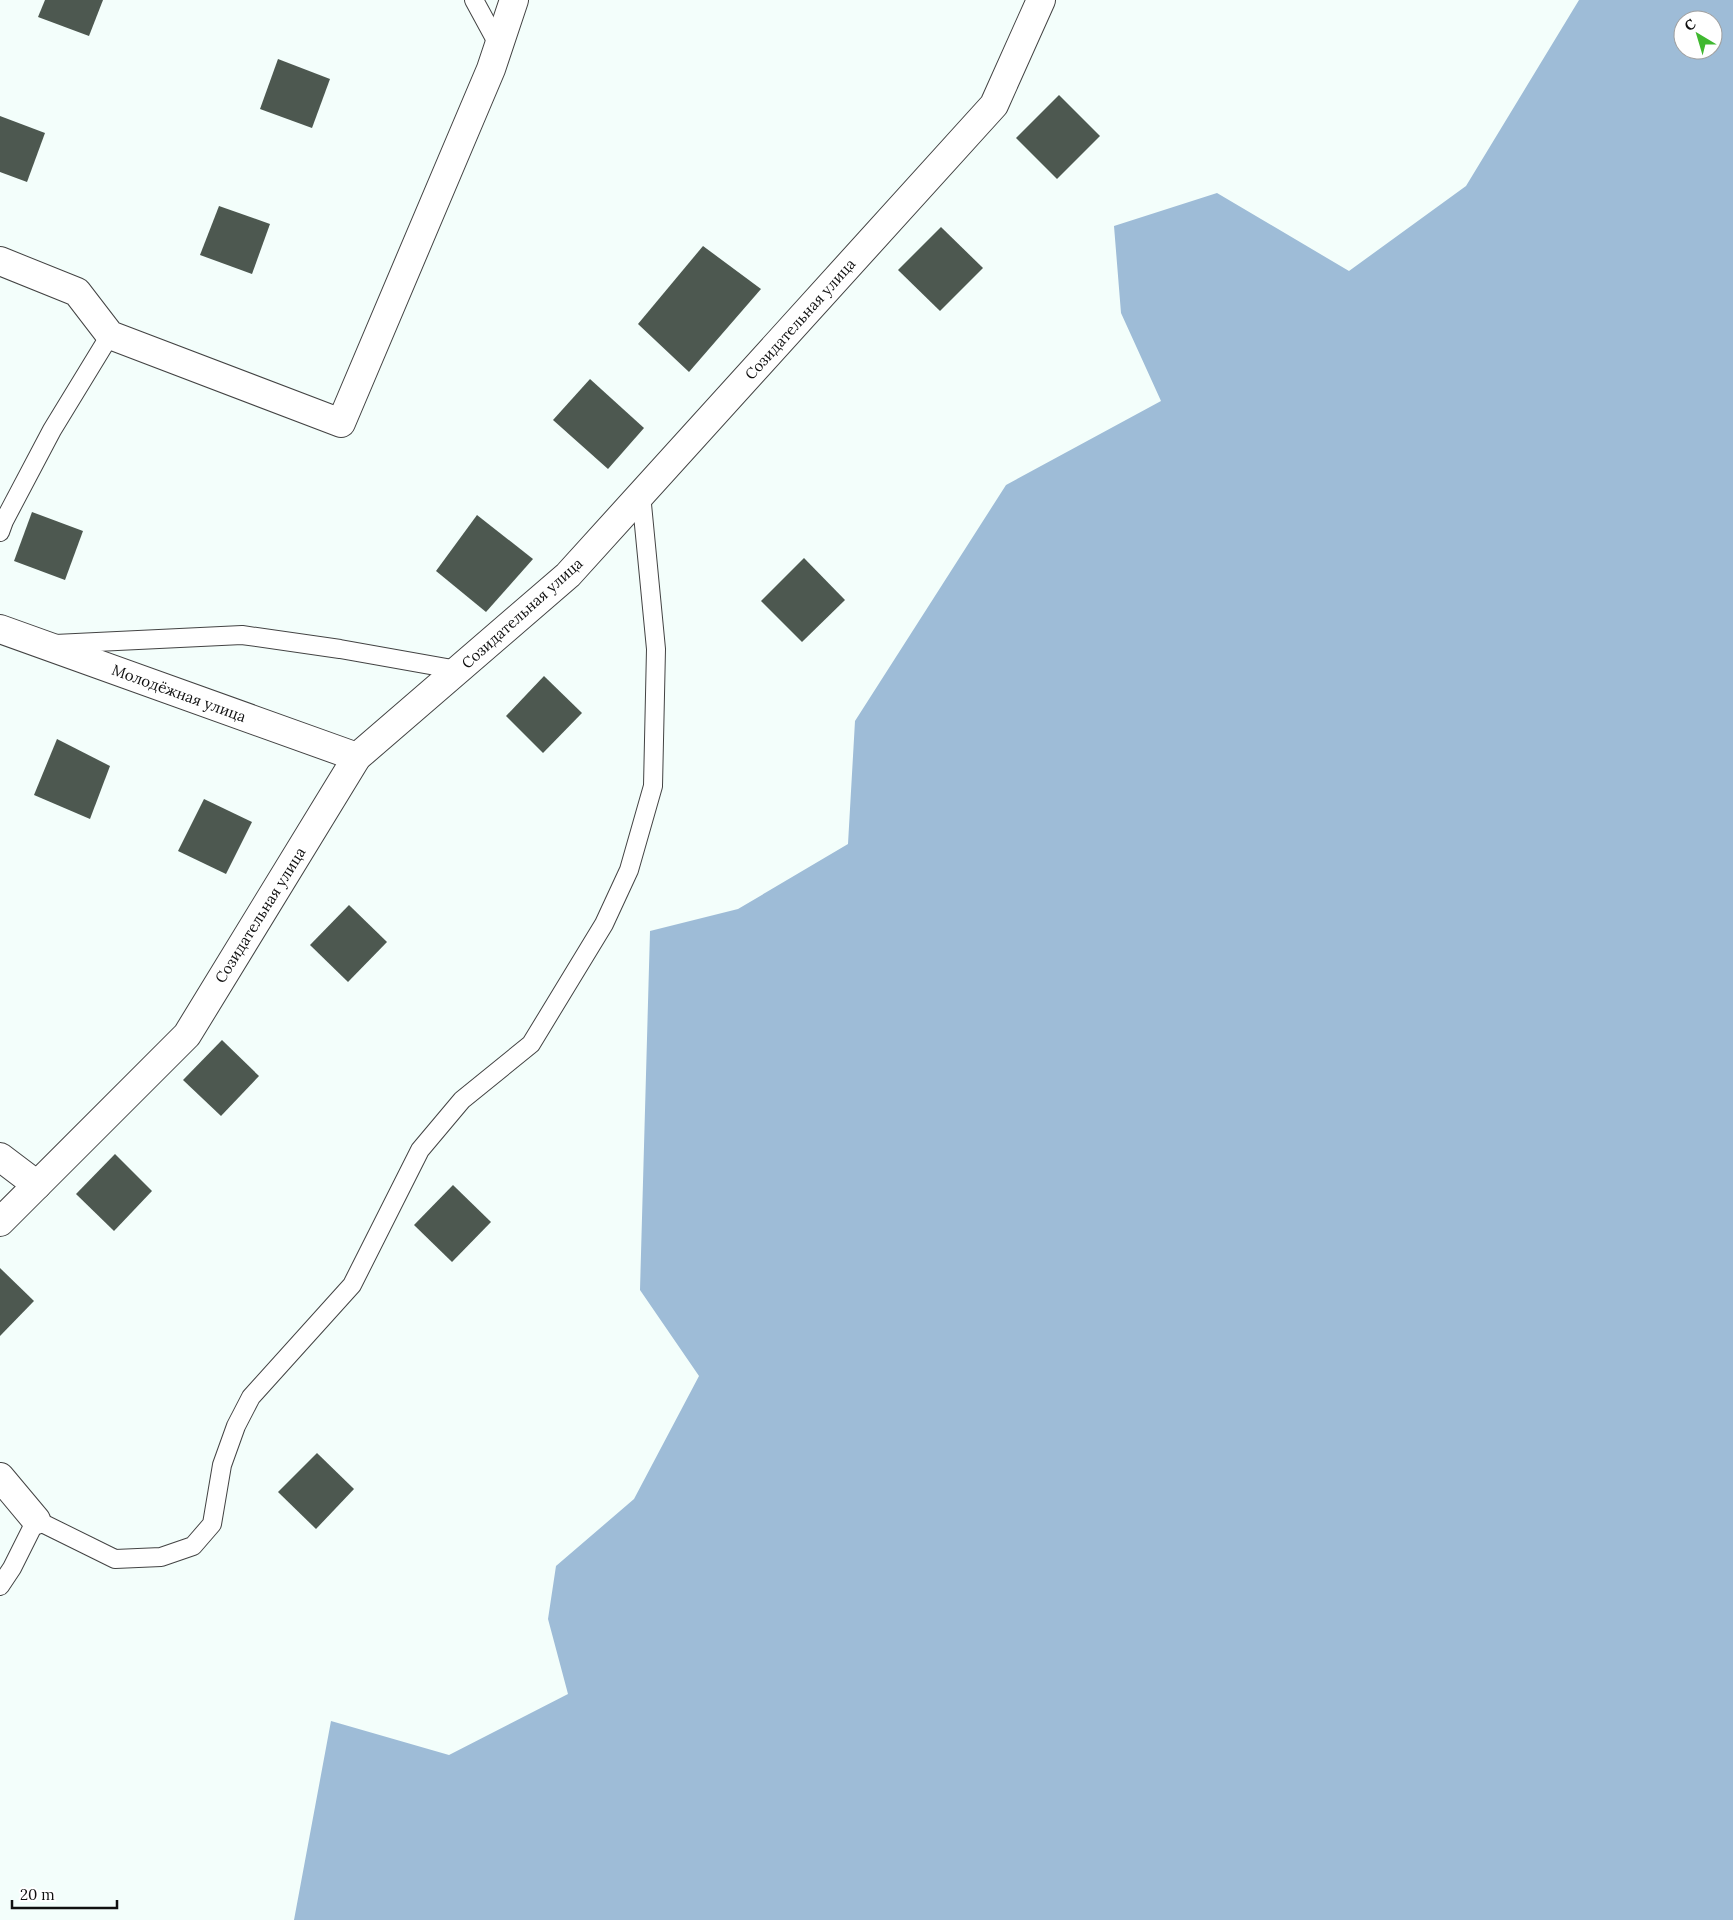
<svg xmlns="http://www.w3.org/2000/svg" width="1733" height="1920" viewBox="0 0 1733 1920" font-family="Lora,serif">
<rect width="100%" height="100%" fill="#f3fefb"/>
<!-- forest -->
<path fill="#9ebcd7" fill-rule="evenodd" d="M1579,0H1733V1920H294L331,1721L449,1755L568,1694L548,1619L556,1566L634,1499L699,1376L640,1290L650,931L738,909L848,844L855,721L1006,485L1161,401L1121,313L1114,226L1217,193L1349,271L1466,186ZM1683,20H1713V50H1683Z"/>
<!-- building -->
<g fill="#4d5850">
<polygon points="45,0 103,0 89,36 38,17"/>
<polygon points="278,59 330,79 312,128 260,109"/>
<polygon points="1059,95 1100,136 1057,179 1016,138"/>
<polygon points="0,116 45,133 27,182 0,172"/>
<polygon points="219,206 270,224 252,274 200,255"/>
<polygon points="941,227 983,268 940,311 898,270"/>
<polygon points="703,246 761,289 689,372 638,324"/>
<polygon points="590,379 644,428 608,469 553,420"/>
<polygon points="32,512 83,531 65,580 14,561"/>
<polygon points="477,515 533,559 486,612 436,571"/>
<polygon points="804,558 845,600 802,642 761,601"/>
<polygon points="544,676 582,713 543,753 506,716"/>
<polygon points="57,739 110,766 90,819 34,795"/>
<polygon points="204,799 252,822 226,874 178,851"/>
<polygon points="349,905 387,942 348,982 310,945"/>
<polygon points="222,1040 259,1076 221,1116 183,1080"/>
<polygon points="115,1154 152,1191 114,1231 76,1194"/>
<polygon points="453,1185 491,1222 452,1262 414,1225"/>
<polygon points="0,1268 34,1301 0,1336"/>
<polygon points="317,1453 354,1489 316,1529 278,1492"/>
</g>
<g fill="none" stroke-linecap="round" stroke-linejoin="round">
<defs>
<g id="lane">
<polyline points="474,0 499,46"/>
<polyline points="0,532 4,521 52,430 110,335"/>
<polyline points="55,644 242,635 340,649 458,670"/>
<polyline points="0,1586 12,1568 36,1520 115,1559 161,1557 193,1546 212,1524 222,1465 236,1426 251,1397 352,1285 420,1150 462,1100 531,1044 604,924 629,870 653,786 656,649 641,494"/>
</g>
<g id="street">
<polyline points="0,261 77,292 110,335 341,423 491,69 514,0"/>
<polyline points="0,629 357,757"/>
<polyline points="0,1157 37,1185"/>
<polyline points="0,1222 187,1035 357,757 568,575 994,105 1041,0"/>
<polyline points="0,1477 36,1520"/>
</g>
</defs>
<!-- lane casing -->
<use href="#lane" stroke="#434343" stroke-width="20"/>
<!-- street casing -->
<use href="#street" stroke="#434343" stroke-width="30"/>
<!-- lane -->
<use href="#lane" stroke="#fff" stroke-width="18"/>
<!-- street -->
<use href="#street" stroke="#fff" stroke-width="28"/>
</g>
<g text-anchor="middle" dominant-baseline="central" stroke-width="5" stroke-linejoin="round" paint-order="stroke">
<!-- street labels -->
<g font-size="15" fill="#101010" stroke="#fff">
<text transform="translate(800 319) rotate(-48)">Созидательная улица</text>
<text transform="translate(522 613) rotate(-42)">Созидательная улица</text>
<text transform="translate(179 693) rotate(20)">Молодёжная улица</text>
<text transform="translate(260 915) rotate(-58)">Созидательная улица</text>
</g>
</g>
<!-- north arrow -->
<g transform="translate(1698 35) rotate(322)"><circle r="24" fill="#ffffff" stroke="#9f9f9f"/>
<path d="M0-4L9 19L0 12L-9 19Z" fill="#40b830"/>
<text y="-8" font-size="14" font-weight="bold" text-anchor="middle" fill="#101010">С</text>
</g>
<!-- scale -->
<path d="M12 1900v8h105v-8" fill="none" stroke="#101010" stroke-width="2.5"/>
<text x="20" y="1900" font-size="15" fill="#101010" stroke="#ffffff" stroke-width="4" paint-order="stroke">20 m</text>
</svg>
